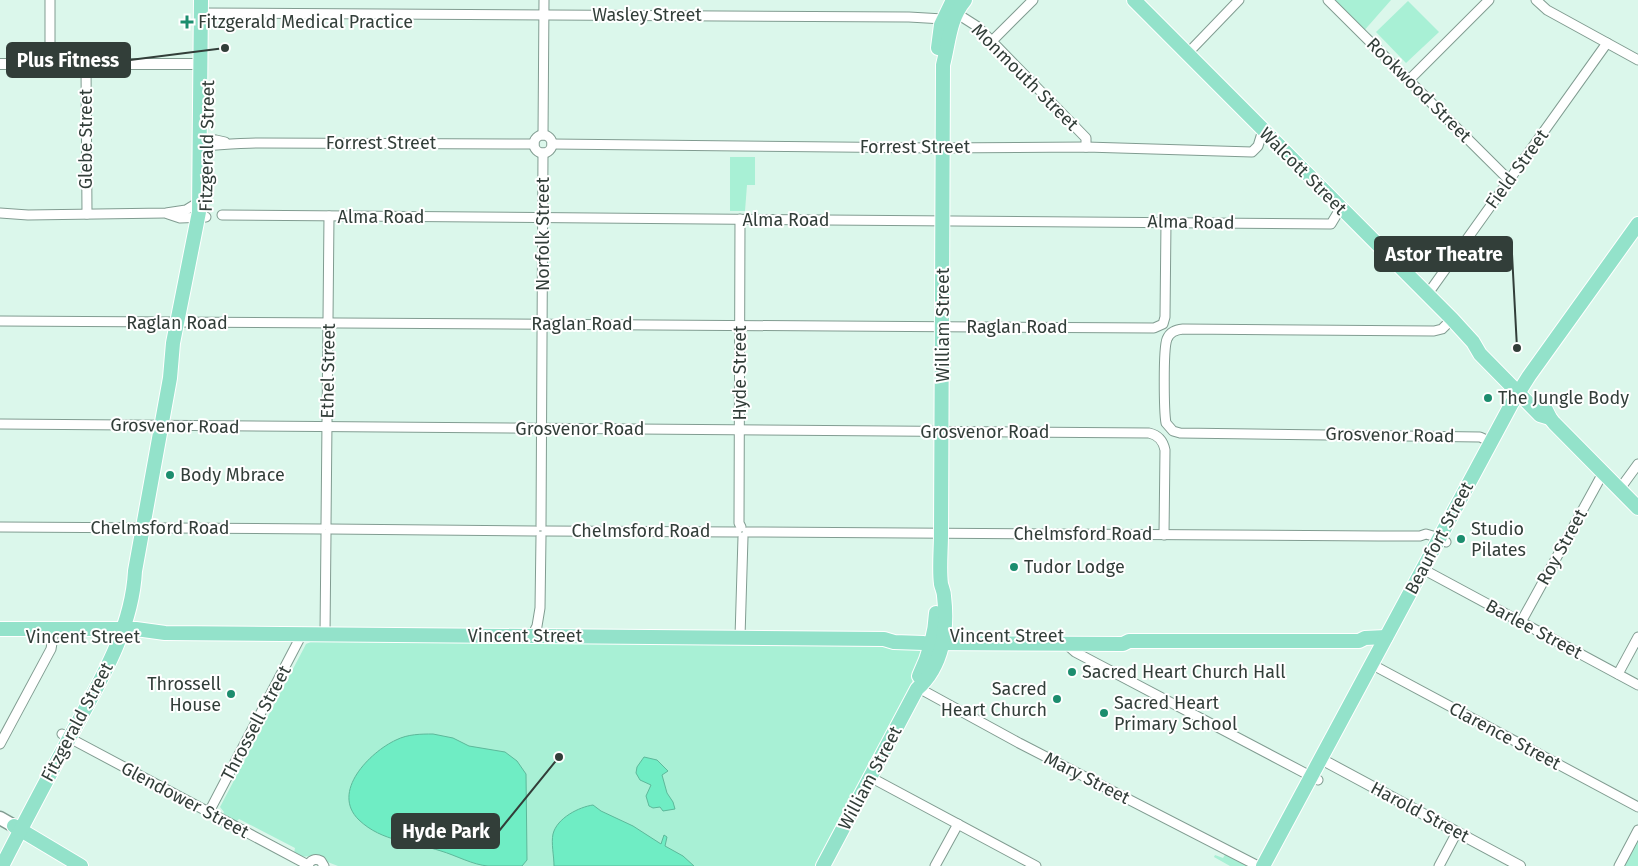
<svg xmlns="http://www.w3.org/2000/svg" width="1638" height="866" viewBox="0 0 1638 866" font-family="'Fira Sans',sans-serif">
<rect width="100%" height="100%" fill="#dbf7eb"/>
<!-- green -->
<g fill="#a8f0d5">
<polygon points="1328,0 1391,0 1362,33"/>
<polygon points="1408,1 1439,32 1406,63 1376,32"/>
<polygon points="730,157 755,157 755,185 747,185 745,211 730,211"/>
<polygon points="313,641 874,645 921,649 923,655 920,666 896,714 815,866 338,866 312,856 299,857 294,853 295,848 239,819 235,823 223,814 224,812 220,807 304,648 306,644"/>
<polygon points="1638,830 1638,866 1619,866"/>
<polygon points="1226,853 1254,866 1230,866 1214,857 1215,855 1223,858"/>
</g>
<!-- water -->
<g fill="#6fedc4" stroke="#5db89a">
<path d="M433,734L453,738L469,746L505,752L517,761L526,774L527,860L522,866C511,866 499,866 488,866C473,865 455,855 441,851C413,842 382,842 359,820C330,792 370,752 396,740C408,734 421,734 433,734Z"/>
<polygon points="644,757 657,760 668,771 662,775 667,793 673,802 675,809 663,811 660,807 653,808 649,806 646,796 651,785 640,780 636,773 637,767"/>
<path d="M593,805L601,811L633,826L661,844L664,835L667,837L665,846L683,856L694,866H554C554,856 551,843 553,834C557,818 579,807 593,805Z"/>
</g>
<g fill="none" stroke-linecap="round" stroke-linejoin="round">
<defs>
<g id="minor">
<polyline points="1328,0 1509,180"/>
<polyline points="1536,0 1547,10 1638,60"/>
<polyline points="201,13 909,17 943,19"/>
<polyline points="956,13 978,27 1086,138 1086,147"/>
<polyline points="992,41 1033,0"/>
<polyline points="1187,54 1239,0"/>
<polyline points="50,65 50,0"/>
<polyline points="86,65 87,214"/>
<polyline points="1409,80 1489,0"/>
<polyline points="543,135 544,0"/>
<circle cx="543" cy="144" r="9"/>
<polyline points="200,139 216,140 225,142"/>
<polyline points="552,144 934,148 1086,147 1252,152 1258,146 1263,130"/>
<path d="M200,146C220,145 239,143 259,143L534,144"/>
<polyline points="0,213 28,215 166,213 186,210 199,202"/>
<polyline points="168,214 180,218 206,217"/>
<polyline points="222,215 1331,224 1340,209"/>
<polyline points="740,219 739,523 741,527"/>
<polyline points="1427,295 1607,43"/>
<path d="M1452,319L1442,329L1434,331L1183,329C1175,330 1170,332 1167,339C1163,349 1164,412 1166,423L1173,431L1180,433L1480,437L1491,442"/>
<polyline points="0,321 1154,328 1163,324 1165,317 1166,222"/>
<path d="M0,424L1149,433C1158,435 1163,440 1165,450L1164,535"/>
<polyline points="1619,490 1638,464"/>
<polyline points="326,525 329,216"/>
<polyline points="541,526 543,153"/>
<polyline points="0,527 321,529"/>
<polyline points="330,529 535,531"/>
<polyline points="546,531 737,532"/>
<polyline points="747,532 1379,536 1420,536 1426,534 1433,536 1446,542"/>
<polyline points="1430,573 1638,685"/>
<polyline points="1521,622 1603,473"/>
<polyline points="325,634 326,534"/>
<polyline points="532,636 537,626 540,608 541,536"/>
<polyline points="740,637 743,537"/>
<polyline points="1066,644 1075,652 1092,661 1318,780"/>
<polyline points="1371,664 1638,807"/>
<polyline points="1618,674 1638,637"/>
<polyline points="917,689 924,691 1019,743 1258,866"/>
<polyline points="62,734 308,865"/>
<polyline points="0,744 51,649 53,637"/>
<polyline points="870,777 1036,866"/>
<polyline points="209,812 302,634"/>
<path d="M308,866C310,860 315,858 321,861L324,866"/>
<polyline points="935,866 958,824"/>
<polyline points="1439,866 1457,832"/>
<polyline points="1619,866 1638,830"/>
</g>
<g id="tertiary">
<polyline points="0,64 201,64"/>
<polyline points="1321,759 1520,866"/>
</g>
<polyline id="secondary" points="0,818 14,826"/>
<g id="primary">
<polyline points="1134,0 1452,319 1473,342 1480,354 1540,415 1550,418"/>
<polyline points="938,48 941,25 952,2"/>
<polyline points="1546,410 1550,418 1554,423 1638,508"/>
<polyline points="0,629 136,629 165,633 884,639 894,642 924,643 1123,644 1129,641 1359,641 1365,638 1386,637"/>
<path d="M919,676C929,655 935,636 936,613"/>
<polyline points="14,826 81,866"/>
<path d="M0,865L4,862C26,819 49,776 72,733C99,683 132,630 135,571L170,378L173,343L199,212L201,0"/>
<path d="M823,866L917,689C943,666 948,629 944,596C944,592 942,588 941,584C939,570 941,549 941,534L943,65C949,42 949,19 965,0"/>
<polyline points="1263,866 1512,403 1529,376 1638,224"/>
</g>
</defs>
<!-- minor casing -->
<use href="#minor" stroke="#819c91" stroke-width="11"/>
<!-- tertiary casing -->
<use href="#tertiary" stroke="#819c91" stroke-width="12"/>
<!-- secondary casing -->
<use href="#secondary" stroke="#819c91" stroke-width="15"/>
<!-- primary casing -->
<use href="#primary" stroke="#fff" stroke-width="16"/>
<!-- minor -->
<use href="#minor" stroke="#fff" stroke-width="9"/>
<!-- tertiary -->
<use href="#tertiary" stroke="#fff" stroke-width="10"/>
<!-- secondary -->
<use href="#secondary" stroke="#fff" stroke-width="12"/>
<!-- primary -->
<use href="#primary" stroke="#93e2ca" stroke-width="14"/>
</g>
<!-- markers -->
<g fill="#1c8d6e" stroke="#fff" stroke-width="2">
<path d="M184.5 14.5h5v5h5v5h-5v5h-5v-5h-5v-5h5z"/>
<circle cx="1488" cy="398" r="5"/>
<circle cx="170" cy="475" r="5"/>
<circle cx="1461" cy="539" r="5"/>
<circle cx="1014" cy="567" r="5"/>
<circle cx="1072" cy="672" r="5"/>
<circle cx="231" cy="694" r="5"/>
<circle cx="1057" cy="699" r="5"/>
<circle cx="1104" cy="713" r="5"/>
</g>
<g text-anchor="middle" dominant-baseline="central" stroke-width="4" stroke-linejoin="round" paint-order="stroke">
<!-- street labels -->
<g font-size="18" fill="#323e39" stroke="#fff">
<text x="647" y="15">Wasley Street</text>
<text transform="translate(1025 77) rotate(45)">Monmouth Street</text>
<text transform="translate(1419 90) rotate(45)">Rookwood Street</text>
<text transform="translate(86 139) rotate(-90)">Glebe Street</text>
<text x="381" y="143">Forrest Street</text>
<text transform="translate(207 146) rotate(-89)">Fitzgerald Street</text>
<text x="915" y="147">Forrest Street</text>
<text transform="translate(1517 169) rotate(-54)">Field Street</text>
<text transform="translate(1303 171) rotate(45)">Walcott Street</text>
<text x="381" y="217">Alma Road</text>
<text x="786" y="220">Alma Road</text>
<text transform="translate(1191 222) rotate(1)">Alma Road</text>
<text transform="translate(543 234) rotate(-90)">Norfolk Street</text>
<text x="177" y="323">Raglan Road</text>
<text x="582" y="324">Raglan Road</text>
<text transform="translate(943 325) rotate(-90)">William Street</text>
<text x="1017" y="327">Raglan Road</text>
<text transform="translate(328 371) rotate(-89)">Ethel Street</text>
<text transform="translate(740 373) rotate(-90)">Hyde Street</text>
<text transform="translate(175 426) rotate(1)">Grosvenor Road</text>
<text x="580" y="429">Grosvenor Road</text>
<text x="985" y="432">Grosvenor Road</text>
<text transform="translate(1390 435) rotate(1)">Grosvenor Road</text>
<text x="160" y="528">Chelmsford Road</text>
<text x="641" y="531">Chelmsford Road</text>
<text x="1083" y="534">Chelmsford Road</text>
<text transform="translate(1439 538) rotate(-62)">Beaufort Street</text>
<text transform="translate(1562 547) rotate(-61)">Roy Street</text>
<text transform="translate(1534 629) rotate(28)">Barlee Street</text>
<text x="525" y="636">Vincent Street</text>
<text x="1007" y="636">Vincent Street</text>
<text x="83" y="637">Vincent Street</text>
<text transform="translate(77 722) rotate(-62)">Fitzgerald Street</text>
<text transform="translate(256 723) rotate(-62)">Throssell Street</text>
<text transform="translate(1505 736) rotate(28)">Clarence Street</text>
<text transform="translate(870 778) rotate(-62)">William Street</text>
<text transform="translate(1087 778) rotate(27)">Mary Street</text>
<text transform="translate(185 800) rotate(28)">Glendower Street</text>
<text transform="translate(1420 812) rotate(28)">Harold Street</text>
</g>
<!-- poi labels -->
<g font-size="18" fill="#323e39" stroke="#fff" text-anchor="start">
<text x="198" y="22">Fitzgerald Medical Practice</text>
<text x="1498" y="398">The Jungle Body</text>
<text x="180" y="475">Body Mbrace</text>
<text x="1471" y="529">Studio<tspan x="1471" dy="21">Pilates</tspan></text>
<text x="1024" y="567">Tudor Lodge</text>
<text x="1082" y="672">Sacred Heart Church Hall</text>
<text x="221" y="684" text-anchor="end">Throssell<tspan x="221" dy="21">House</tspan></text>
<text x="1047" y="689" text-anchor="end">Sacred<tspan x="1047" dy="21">Heart Church</tspan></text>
<text x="1114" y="703">Sacred Heart<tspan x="1114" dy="21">Primary School</tspan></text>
</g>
</g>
<!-- callouts -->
<path fill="none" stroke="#323e39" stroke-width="2" d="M225 48L130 60M1517 348L1512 254M559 757L499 831"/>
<g fill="#323e39" stroke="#fff" stroke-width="2">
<circle cx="225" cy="48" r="5"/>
<circle cx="1517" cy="348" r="5"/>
<circle cx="559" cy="757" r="5"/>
</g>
<g fill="#323e39" stroke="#323e39" stroke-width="2">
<rect x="7" y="43" width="123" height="34" rx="5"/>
<rect x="1375" y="237" width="137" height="34" rx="5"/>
<rect x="392" y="814" width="107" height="34" rx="5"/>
</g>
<g font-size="19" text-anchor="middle" font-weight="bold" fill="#fff">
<text x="68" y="67">Plus Fitness</text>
<text x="1444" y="261">Astor Theatre</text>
<text x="446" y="838">Hyde Park</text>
</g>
</svg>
